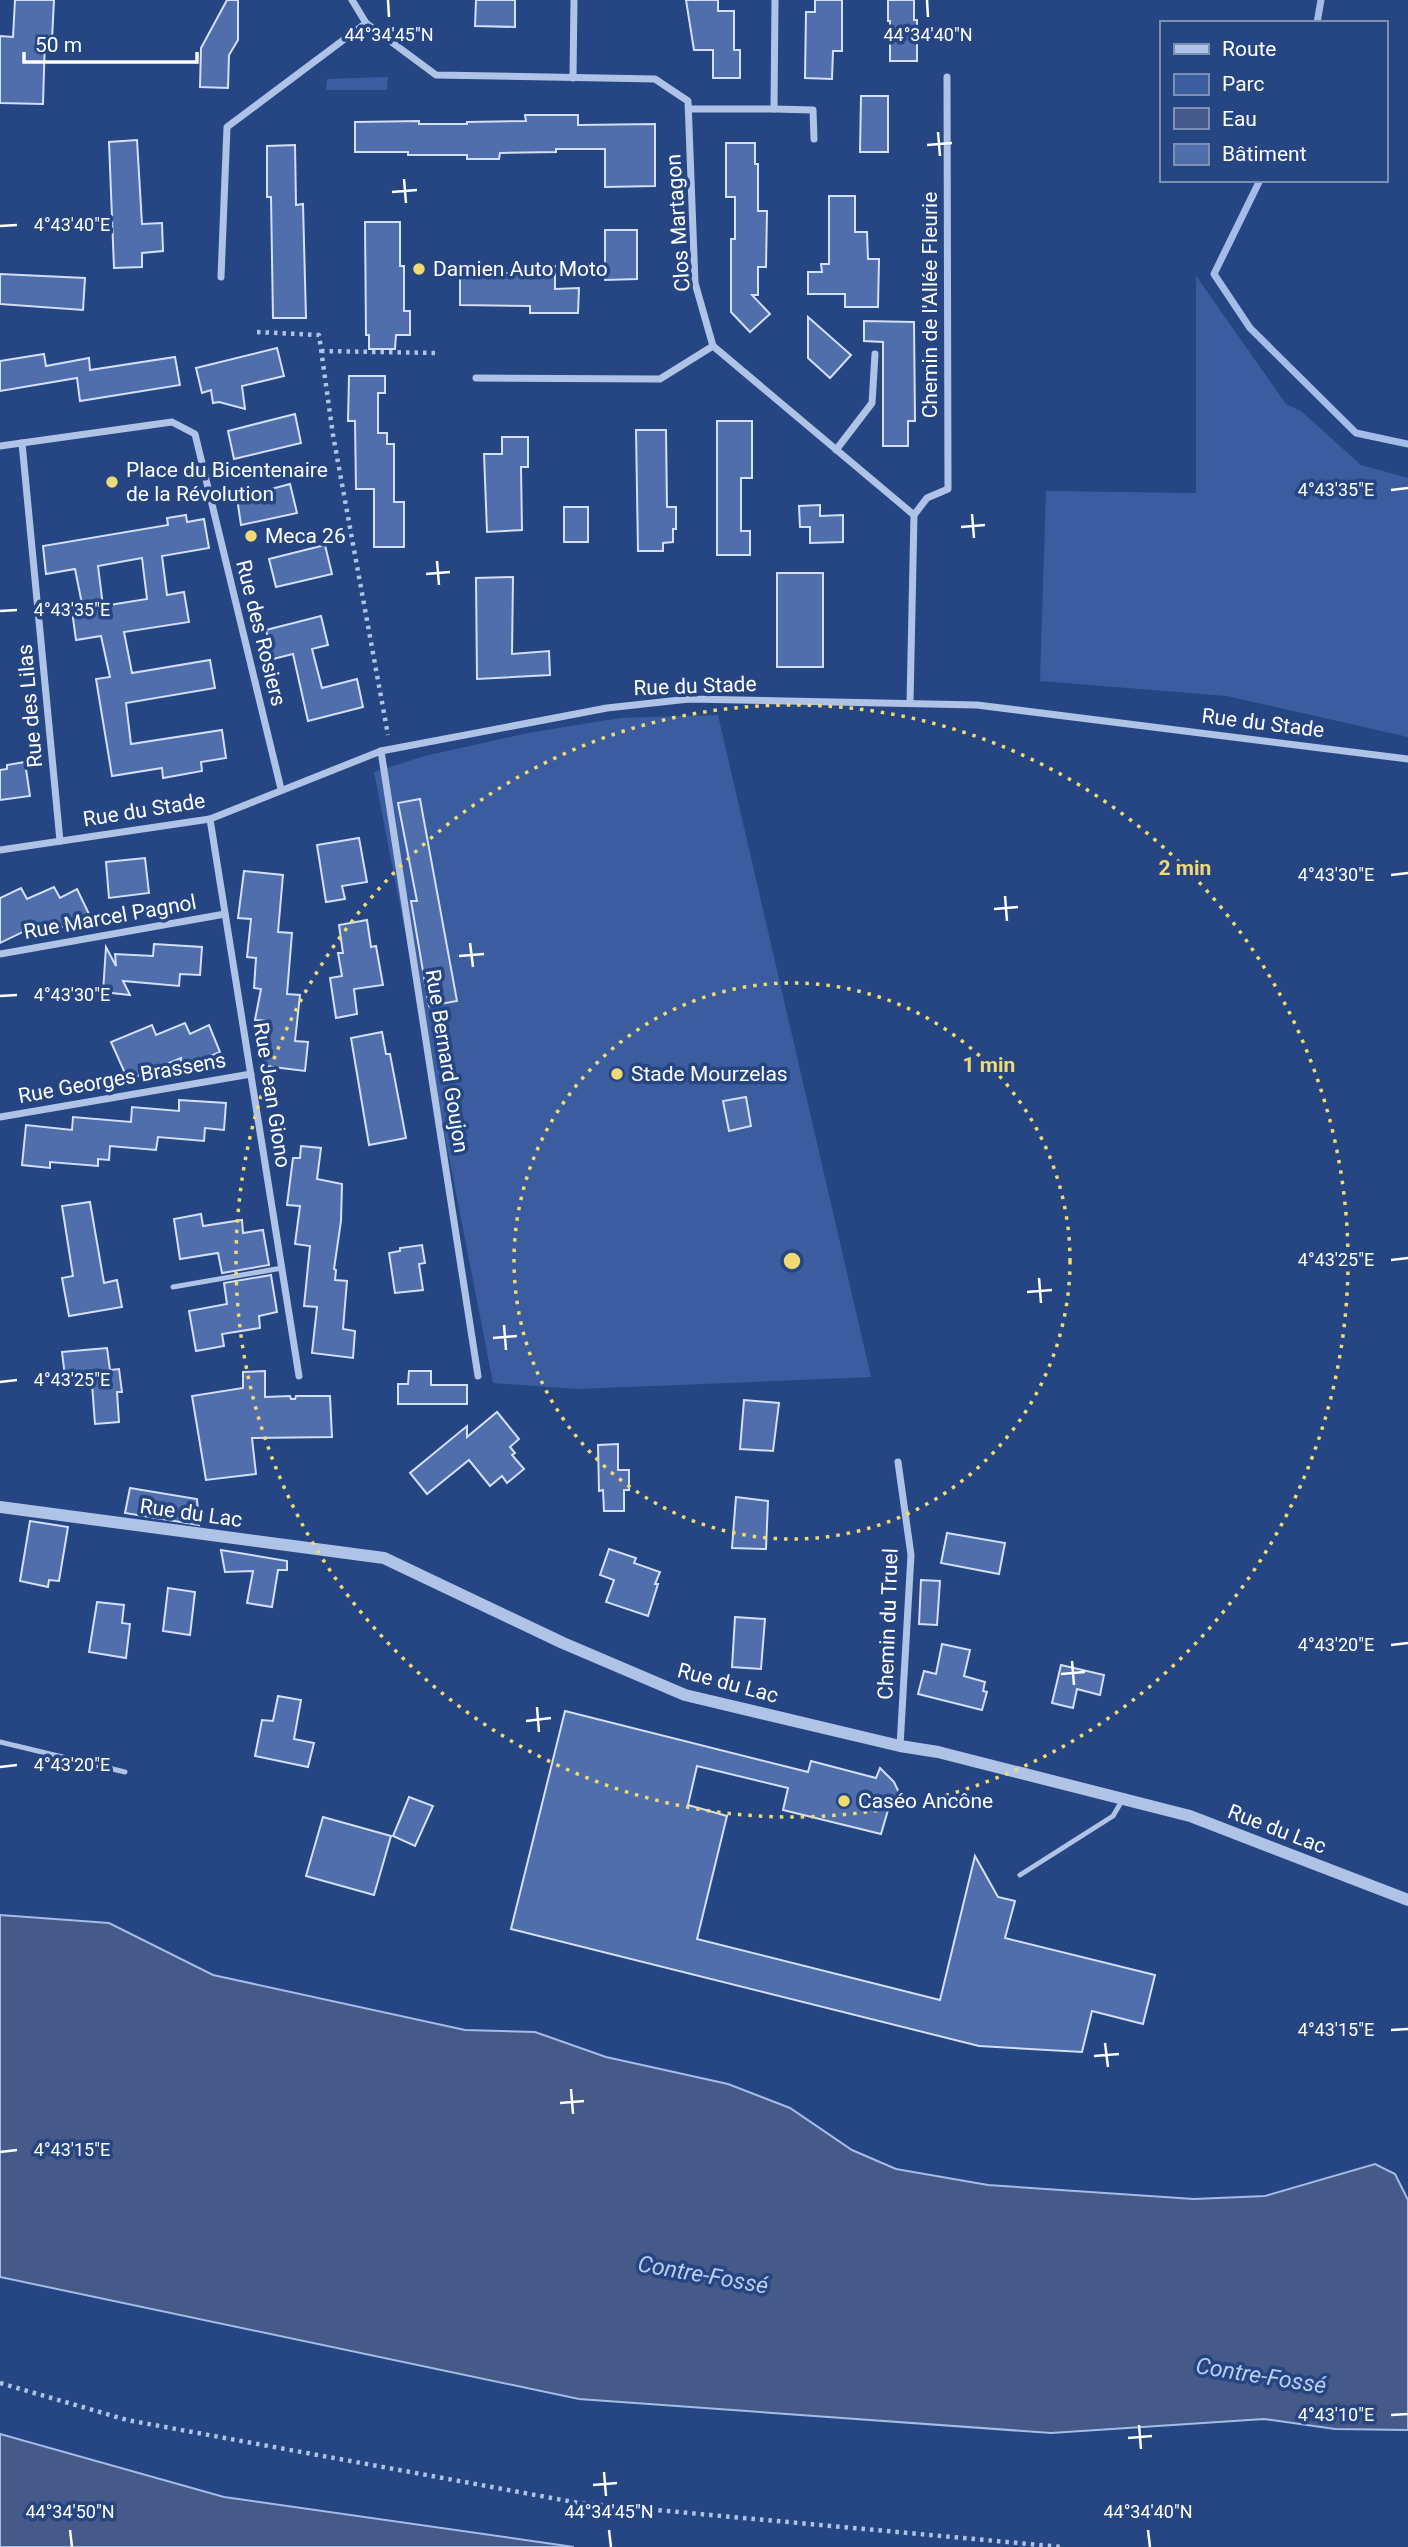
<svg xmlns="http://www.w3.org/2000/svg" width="1408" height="2547" viewBox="0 0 1408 2547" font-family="Roboto,sans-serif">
<rect width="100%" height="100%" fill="#264583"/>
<!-- green -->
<g fill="#3b5da0">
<polygon points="388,77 387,90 326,90 327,79"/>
<polygon points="1196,276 1286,404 1301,411 1361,465 1408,478 1408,737 1227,696 1040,681 1046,491 1196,493"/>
<polygon points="718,715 871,1377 578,1389 493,1383 374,772 425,756 528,733 620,718"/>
</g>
<!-- water -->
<g fill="#455a88" stroke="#a4bce8" stroke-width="2">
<polygon points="0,1915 109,1923 213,1975 465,2030 535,2032 606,2057 728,2084 790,2108 852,2150 896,2169 988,2185 1194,2199 1265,2196 1375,2164 1395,2174 1408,2200 1408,2430 1335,2429 1264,2419 1051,2433 579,2399 0,2277"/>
<polygon points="0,2434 224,2497 574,2547 0,2547"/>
</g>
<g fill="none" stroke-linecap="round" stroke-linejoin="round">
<!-- stream -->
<g stroke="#a4bce8" stroke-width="7">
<polyline points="1317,23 1321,0"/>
<polyline points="1260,180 1214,274 1250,328 1356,433 1408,444"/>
</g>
</g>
<!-- building -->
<g fill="#4f6eab" stroke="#d3dff6" stroke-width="2" fill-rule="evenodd">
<polygon points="15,0 54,0 52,39 45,38 43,104 0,103 0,36 13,37"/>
<polygon points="227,0 238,0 238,40 229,55 228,88 200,87 201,48"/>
<polygon points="476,0 515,0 515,27 475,26"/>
<polygon points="686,0 718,0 718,11 734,11 734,50 740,50 740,78 713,78 713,50 694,50"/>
<polygon points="815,0 842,0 842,51 833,51 832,79 805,78 806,12 815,12"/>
<polygon points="888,0 914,0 914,20 917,20 917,61 890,61 890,21 888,21"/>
<polygon points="861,96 888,96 888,152 860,152"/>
<polygon points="525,115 578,115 578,125 655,124 655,186 605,187 605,149 556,149 556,152 500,153 499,159 467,159 467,155 408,155 408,152 355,152 355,122 419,121 419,124 467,124 467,122 526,121"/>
<polygon points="137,140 142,224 162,223 163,251 142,253 142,267 114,268 109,142"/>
<polygon points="726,143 755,143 755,164 758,164 758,211 767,211 766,267 758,267 758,295 752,295 770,314 750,332 731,312 731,239 735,239 735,197 726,197"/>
<polygon points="295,145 296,205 303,204 306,318 273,318 271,197 267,197 267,146"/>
<polygon points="829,196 855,196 855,232 867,232 868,259 879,259 878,307 845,307 845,294 808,294 808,272 822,272 821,264 829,264"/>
<polygon points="365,222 400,222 400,266 404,266 404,311 410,311 410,335 396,335 395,349 369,349 369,335 366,335"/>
<polygon points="605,230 637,230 637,279 605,280"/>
<polygon points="530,266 555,266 555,289 579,288 578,313 530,313 530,306 460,305 460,273 530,273"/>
<polygon points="0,274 85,278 83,310 0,304"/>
<polygon points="808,317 851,355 830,378 808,358"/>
<polygon points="864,321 914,322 915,421 908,421 908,446 883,446 883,342 864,341"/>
<polygon points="277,348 284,376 242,386 245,409 219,402 213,403 211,390 202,393 196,368"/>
<polygon points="44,354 46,366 89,358 90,370 175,357 180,385 80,401 77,378 0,391 0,361"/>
<polygon points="349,376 385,376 385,393 378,393 378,433 387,433 387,444 394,444 394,502 404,502 404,547 374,547 374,489 356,489 355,421 348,421"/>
<polygon points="295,414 301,443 234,459 228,431"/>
<polygon points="717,421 752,421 752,478 741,478 741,531 750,531 750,555 717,555"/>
<polygon points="636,430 666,430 667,507 676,507 676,529 673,529 673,542 663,543 663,551 638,551"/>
<polygon points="502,437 528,437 528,467 521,467 522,530 487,532 484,454 502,454"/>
<polygon points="290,484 297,513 241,525 237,498"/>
<polygon points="820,505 820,516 843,515 843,542 810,543 810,527 800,527 799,506"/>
<rect x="564" y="507" width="24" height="35"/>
<path d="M186,515L187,522L204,519L209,548L162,556L167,595L184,592L189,622L124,632L132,673L210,660L215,688L126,703L131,744L222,730L226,758L201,762L202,771L163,778L162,768L112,776L96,679L110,677L101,636L76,640L72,611L83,609L75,569L46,574L43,546L168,525L167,518ZM142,558L147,599L103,606L98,566Z"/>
<polygon points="325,545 332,574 276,587 269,559"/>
<rect x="777" y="573" width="46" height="94"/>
<polygon points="513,577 512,654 549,651 550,675 477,679 476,578"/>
<polygon points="321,616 328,645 312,649 322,688 357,679 363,707 308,721 293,654 273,659 266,630"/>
<polygon points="25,762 30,796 0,800 0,770 7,769 7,765"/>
<polygon points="420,799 457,1001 429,1006 411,901 417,901 398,803"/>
<polygon points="359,838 367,882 342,886 345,899 326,902 317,845"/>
<polygon points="145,858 149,893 109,898 106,862"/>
<polygon points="244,871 283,875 278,932 292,933 287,994 300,995 295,1041 308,1042 305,1071 265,1066 268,1021 255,1020 261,989 254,988 256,958 247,957 251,919 238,918"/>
<polygon points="54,887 60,898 77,889 89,914 46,935 41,923 0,943 0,898 21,888 27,899"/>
<polygon points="367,920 371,947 376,946 383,985 354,989 357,1014 336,1018 330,978 342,976 338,953 343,953 339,925"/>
<polygon points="154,944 202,947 200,975 180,974 179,986 123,981 130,995 103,992 106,947 116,966 115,954 153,956"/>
<polygon points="185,1023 190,1034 209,1025 220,1052 180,1069 181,1058 128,1080 111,1042 152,1025 156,1035"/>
<polygon points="382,1032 386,1054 390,1054 406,1138 369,1145 351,1038"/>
<polygon points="746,1097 751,1126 729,1131 723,1101"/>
<polygon points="179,1100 226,1103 224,1130 205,1128 204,1141 158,1137 156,1150 110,1146 109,1160 98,1159 98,1166 50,1162 50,1168 22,1165 26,1125 72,1130 73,1117 131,1122 132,1107 179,1111"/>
<polygon points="301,1146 321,1148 317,1179 342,1184 341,1221 334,1269 336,1270 335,1280 347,1281 343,1329 355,1331 353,1358 312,1353 317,1307 304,1306 310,1246 295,1244 300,1206 287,1205 293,1158 300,1158"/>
<polygon points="90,1202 104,1283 117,1280 122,1307 69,1316 62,1278 73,1276 62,1206"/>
<polygon points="201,1214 203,1226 242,1220 243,1233 263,1230 269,1265 222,1273 218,1253 180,1259 174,1219"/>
<polygon points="422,1245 425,1263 419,1264 423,1290 395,1293 389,1253 400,1251 400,1248"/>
<polygon points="271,1275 277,1312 259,1316 260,1328 222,1334 224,1346 196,1351 189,1311 227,1304 224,1283"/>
<polygon points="107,1348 110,1370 119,1369 122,1392 117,1392 119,1422 95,1424 92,1384 66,1385 62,1352"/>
<polygon points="265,1371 265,1397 290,1396 291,1399 295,1399 296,1396 330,1396 332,1437 252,1438 256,1474 206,1480 192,1396 243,1388 243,1372"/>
<polygon points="409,1371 431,1371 431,1385 467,1385 467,1404 398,1404 398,1384 408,1384"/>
<polygon points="744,1400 779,1403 773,1451 740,1449"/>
<polygon points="497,1412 519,1439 510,1447 515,1453 512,1455 524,1469 507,1483 502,1476 490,1486 469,1460 427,1494 410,1473 467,1426 467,1437"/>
<polygon points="618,1444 618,1470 629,1470 629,1490 624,1490 624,1511 604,1511 603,1490 599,1491 598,1445"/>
<polygon points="130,1488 197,1499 199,1525 125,1513"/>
<polygon points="736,1497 768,1501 766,1549 732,1548"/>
<polygon points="30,1521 68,1527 59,1581 49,1580 48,1587 20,1581"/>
<polygon points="947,1533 1005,1543 999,1574 941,1563"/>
<polygon points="609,1549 636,1558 634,1563 660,1572 655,1584 658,1584 648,1616 606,1602 614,1580 600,1575"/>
<polygon points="221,1550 287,1561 287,1570 278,1570 272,1607 247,1603 253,1571 225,1572"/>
<polygon points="921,1580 940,1581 937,1625 919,1624"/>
<polygon points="168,1588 195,1592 190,1635 163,1631"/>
<polygon points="97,1602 124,1605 122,1623 130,1624 126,1658 89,1652"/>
<polygon points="735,1617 765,1619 761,1669 732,1667"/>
<polygon points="942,1644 970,1650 964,1676 985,1682 983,1691 987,1692 982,1710 918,1694 924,1671 936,1674"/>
<polygon points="1061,1665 1104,1675 1100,1695 1077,1689 1073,1708 1052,1703"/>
<polygon points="278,1696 301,1700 294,1739 314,1743 308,1767 255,1756 262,1720 273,1721"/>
<polygon points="565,1711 808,1772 811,1761 876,1778 880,1768 894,1782 904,1803 891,1800 881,1834 783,1810 788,1788 697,1766 688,1805 727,1816 697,1939 940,2000 975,1856 998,1897 1015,1901 1005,1938 1155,1975 1143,2024 1092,2011 1082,2052 979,2046 511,1929"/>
<polygon points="409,1797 433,1806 415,1846 393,1836"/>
<polygon points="323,1817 391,1836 374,1895 306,1876"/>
</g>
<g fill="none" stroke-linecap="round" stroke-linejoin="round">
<!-- path -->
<g stroke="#afc3e7" stroke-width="4.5" stroke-dasharray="3.5 5" stroke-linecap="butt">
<polyline points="257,332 319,335 333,435 388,735"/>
<polyline points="321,351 437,353"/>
<polyline points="0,2383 127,2420 579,2503 1062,2547"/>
</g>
<!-- service -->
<g stroke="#afc3e7" stroke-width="5">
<polyline points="173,1287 282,1268"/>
<polyline points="0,1742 125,1772"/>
<polyline points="1020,1875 1113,1816 1123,1799"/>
</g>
<!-- minor -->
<g stroke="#afc3e7" stroke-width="7">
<polyline points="352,0 366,23 436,75 655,79 688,101 695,283 713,346 914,515 910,703"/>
<polyline points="573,78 574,0"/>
<polyline points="689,109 774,109 775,0"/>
<polyline points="774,109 813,110 814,139"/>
<polyline points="221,277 227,127 366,23"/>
<polyline points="476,378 660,379 713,346"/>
<polyline points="22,443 60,841"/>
<polyline points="0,446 172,422 195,434 281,789"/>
<polyline points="836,450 872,403 875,354"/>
<polyline points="914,515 927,498 948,489 947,77"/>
<polyline points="381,751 478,1376"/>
<polyline points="210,819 299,1376"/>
<polyline points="0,850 210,819 381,751 607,708 689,699 977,705 1408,759"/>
<polyline points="0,954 225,914"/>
<polyline points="0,1117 251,1074"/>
<polyline points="898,1462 911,1555 900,1746"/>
</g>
<!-- tertiary -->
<polyline stroke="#afc3e7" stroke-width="12" points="0,1507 384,1558 563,1643 685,1695 900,1746 938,1752 1190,1816 1408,1900"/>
</g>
<!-- ticks -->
<path fill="none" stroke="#fff" stroke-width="2.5" d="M388,0L389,17M927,0L928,17M938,132L940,156M927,145L952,143M404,179L406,203M392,192L417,190M0,226L17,225M1391,490L1408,488M972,514L974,538M961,527L985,525M437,561L439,585M426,574L450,572M0,611L17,610M1391,875L1408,873M1005,896L1007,921M994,909L1018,907M470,943L473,967M459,956L484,954M0,996L17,995M1391,1260L1408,1258M1039,1278L1041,1303M1027,1292L1052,1290M504,1325L506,1350M493,1338L517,1336M0,1382L17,1380M1391,1645L1408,1643M1072,1661L1074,1685M1061,1674L1085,1672M537,1707L539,1732M526,1721L551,1718M0,1767L17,1765M1391,2030L1408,2029M1105,2043L1108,2067M1094,2056L1119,2054M571,2089L573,2114M560,2103L584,2101M0,2152L17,2150M1391,2415L1408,2414M1139,2425L1141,2449M1128,2438L1152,2436M604,2472L606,2496M593,2485L617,2483M70,2530L72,2547M609,2530L611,2547M1148,2530L1150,2547"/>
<!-- distance rings -->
<g fill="none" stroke="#f0da74" stroke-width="3.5" stroke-dasharray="3.5 7">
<circle cx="792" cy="1261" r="278"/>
<circle cx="792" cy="1261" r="556"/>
</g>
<!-- markers -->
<g fill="#f0da74" stroke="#264583" stroke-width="2.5">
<circle cx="419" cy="269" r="7"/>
<circle cx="112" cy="482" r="7"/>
<circle cx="251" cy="536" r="7"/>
<circle cx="617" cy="1074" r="7"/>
<circle cx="844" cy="1801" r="7"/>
</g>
<g text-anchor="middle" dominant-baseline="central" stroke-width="7" stroke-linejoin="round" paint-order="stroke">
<!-- street labels -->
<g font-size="21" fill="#fff" stroke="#264583">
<text transform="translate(678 223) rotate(-94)">Clos Martagon</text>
<text transform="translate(930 305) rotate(-90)">Chemin de l'Allée Fleurie</text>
<text transform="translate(261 633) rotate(76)">Rue des Rosiers</text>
<text transform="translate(695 686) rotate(-2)">Rue du Stade</text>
<text transform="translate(30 706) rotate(-95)">Rue des Lilas</text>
<text transform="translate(1263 723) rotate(7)">Rue du Stade</text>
<text transform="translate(144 810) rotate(-9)">Rue du Stade</text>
<text transform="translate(110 917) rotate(-10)">Rue Marcel Pagnol</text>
<text transform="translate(447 1061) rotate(81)">Rue Bernard Goujon</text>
<text transform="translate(122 1078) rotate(-10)">Rue Georges Brassens</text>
<text transform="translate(272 1095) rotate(81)">Rue Jean Giono</text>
<text transform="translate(191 1513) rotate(8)">Rue du Lac</text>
<text transform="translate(888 1624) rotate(-88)">Chemin du Truel</text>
<text transform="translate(728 1683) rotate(15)">Rue du Lac</text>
<text transform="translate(1277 1829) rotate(21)">Rue du Lac</text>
</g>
<!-- poi labels -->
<g font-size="21" fill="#fff" stroke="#264583" text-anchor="start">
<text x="433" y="269">Damien Auto Moto</text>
<text x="126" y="470">Place du Bicentenaire<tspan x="126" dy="24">de la Révolution</tspan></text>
<text x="265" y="536">Meca 26</text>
<text x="631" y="1074">Stade Mourzelas</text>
<text x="858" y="1801">Caséo Ancône</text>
</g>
<!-- water labels -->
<g font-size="23" font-style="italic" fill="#bbcdef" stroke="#264583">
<text transform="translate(703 2275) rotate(10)">Contre-Fossé</text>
<text transform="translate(1261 2376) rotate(9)">Contre-Fossé</text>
</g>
</g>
<g font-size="18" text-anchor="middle" fill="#fff" stroke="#264583" stroke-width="7" stroke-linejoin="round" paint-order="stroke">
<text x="389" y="41">44°34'45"N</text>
<text x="928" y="41">44°34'40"N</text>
<text x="72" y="231">4°43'40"E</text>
<text x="1336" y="496">4°43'35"E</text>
<text x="72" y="616">4°43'35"E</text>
<text x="1336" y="881">4°43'30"E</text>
<text x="72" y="1001">4°43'30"E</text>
<text x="1336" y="1266">4°43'25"E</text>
<text x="72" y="1386">4°43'25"E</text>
<text x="1336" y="1651">4°43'20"E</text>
<text x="72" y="1771">4°43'20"E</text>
<text x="1336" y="2036">4°43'15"E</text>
<text x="72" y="2156">4°43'15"E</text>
<text x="1336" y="2421">4°43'10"E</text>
<text x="70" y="2518">44°34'50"N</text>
<text x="609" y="2518">44°34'45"N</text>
<text x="1148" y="2518">44°34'40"N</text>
</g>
<circle cx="792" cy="1261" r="10" fill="#f0da74" stroke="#264583" stroke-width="3.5"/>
<g font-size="21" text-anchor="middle" font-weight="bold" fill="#f0da74" stroke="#264583" stroke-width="7" stroke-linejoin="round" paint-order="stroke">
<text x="1185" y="875">2 min</text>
<text x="989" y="1072">1 min</text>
</g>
<!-- legend -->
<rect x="1160" y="21" width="228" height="161" fill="#264583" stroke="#7d8fb5" stroke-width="2"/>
<rect x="1174" y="44" width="35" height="10" fill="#afc3e7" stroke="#7d8fb5" stroke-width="2"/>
<text x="1222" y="56" font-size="21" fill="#ffffff">Route</text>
<rect x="1174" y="74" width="35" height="21" fill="#3b5da0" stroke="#7d8fb5" stroke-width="2"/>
<text x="1222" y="91" font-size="21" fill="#ffffff">Parc</text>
<rect x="1174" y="108" width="35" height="21" fill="#455a88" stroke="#7d8fb5" stroke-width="2"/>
<text x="1222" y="126" font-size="21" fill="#ffffff">Eau</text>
<rect x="1174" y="144" width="35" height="21" fill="#4f6eab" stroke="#7d8fb5" stroke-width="2"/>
<text x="1222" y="161" font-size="21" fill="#ffffff">Bâtiment</text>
<!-- scale -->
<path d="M24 52v10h173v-10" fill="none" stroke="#ffffff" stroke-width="3.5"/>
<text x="35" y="52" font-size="21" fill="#ffffff" stroke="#264583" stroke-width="5" paint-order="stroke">50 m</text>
</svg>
